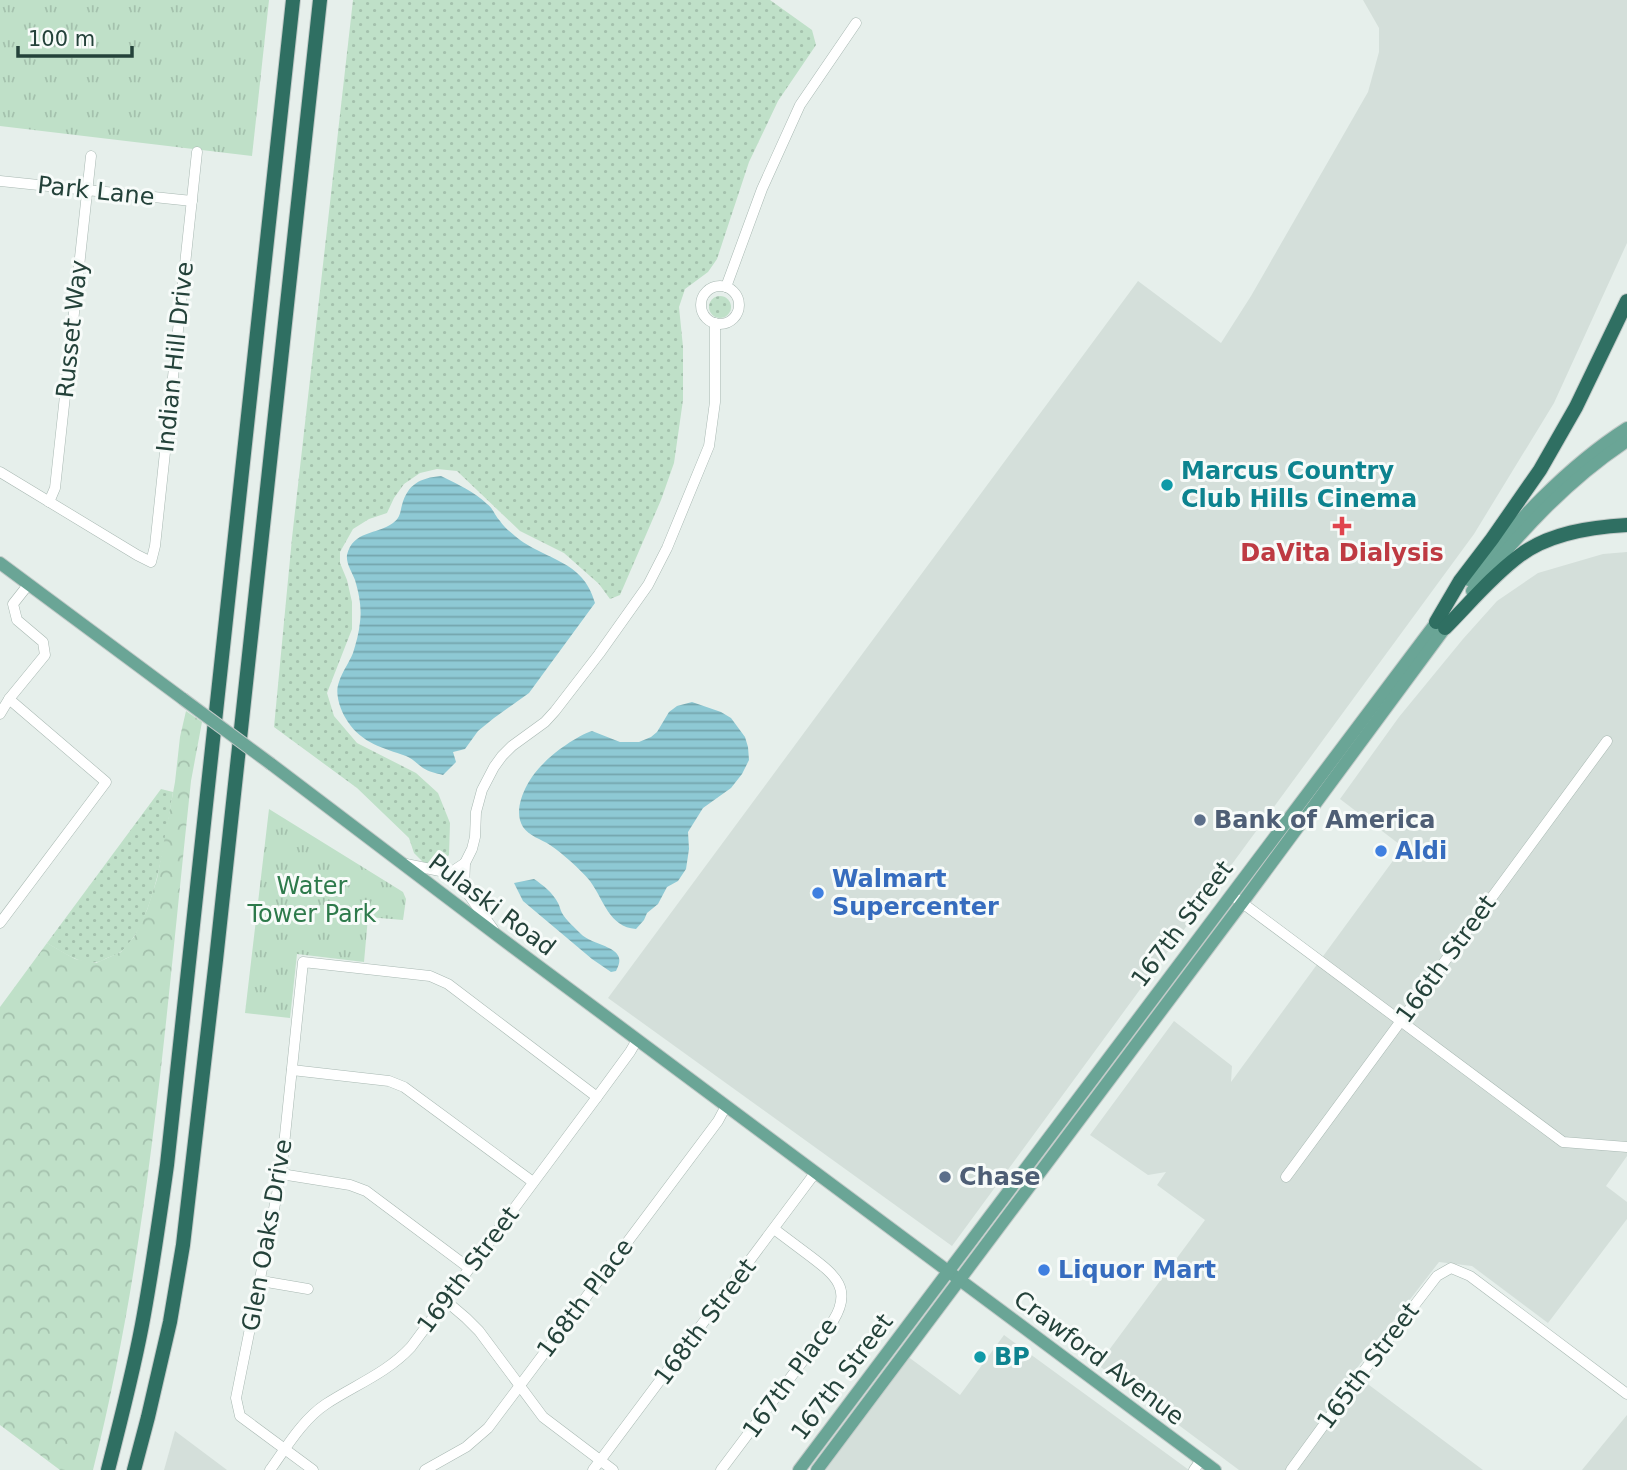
<svg xmlns="http://www.w3.org/2000/svg" width="1627" height="1470" viewBox="0 0 1627 1470" font-family="'DejaVu Sans',sans-serif">
<defs>
<pattern id="grass-dots" width="8" height="8" patternUnits="userSpaceOnUse" patternTransform="scale(1.75)"><rect width="8" height="8" fill="#bfe0c8"/><path d="M2 2h.1M6 6h.1" fill="none" stroke="#a4c1ad" stroke-width="1.8" stroke-linecap="round"/></pattern>
<pattern id="forest-crowns" width="20" height="18" patternUnits="userSpaceOnUse" patternTransform="scale(1.75)"><rect width="20" height="18" fill="#bfe0c8"/><path d="M2 6a3 3 0 1 1 6 0M12 15a3 3 0 1 1 6 0" fill="none" stroke="#a4c1ad"/></pattern>
<pattern id="park-tufts" width="24" height="20" patternUnits="userSpaceOnUse" patternTransform="scale(1.75)"><rect width="24" height="20" fill="#bfe0c8"/><path d="M3 7l-1-3M5 7V3M7 7l1-3M15 17l-1-3M17 17v-4M19 17l1-3" fill="none" stroke="#a4c1ad"/></pattern>
<pattern id="water-rules" width="6" height="5" patternUnits="userSpaceOnUse" patternTransform="scale(1.75)"><rect width="6" height="5" fill="#8ec9d4"/><path d="M0 2.5h6" fill="none" stroke="#74a5ad"/></pattern>
</defs>
<rect width="100%" height="100%" fill="#e6efeb"/>
<!-- built -->
<g fill="#d4dfda">
<polygon points="1363,0 1627,0 1627,243 1554,403 1474,534 952,1246 608,998 1138,281 1221,343 1251,296 1368,92 1379,52 1379,28"/>
<polygon points="1627,552 1627,1156 1606,1186 1627,1202 1627,1219 1548,1323 1472,1266 1439,1262 1353,1373 1483,1470 1239,1470 1098,1365 1205,1220 1157,1185 1166,1172 1148,1175 1090,1135 1174,1021 1232,1066 1231,1082 1403,847 1340,799 1399,717 1463,639 1497,601 1538,573 1603,554"/>
<polygon points="1004,1335 1189,1470 821,1470 907,1356 960,1395"/>
<polygon points="1627,1415 1627,1470 1582,1470"/>
<polygon points="175,1431 227,1470 164,1470"/>
</g>
<!-- grass -->
<g fill="url(#grass-dots)">
<polygon points="353,0 770,0 812,30 816,45 778,101 749,162 717,259 708,272 685,289 679,307 683,347 683,400 674,463 661,500 620,595 610,599 599,584 564,553 520,531 457,471 437,469 420,473 404,484 394,498 387,513 369,519 353,529 340,552 340,563 347,580 352,602 352,629 327,693 334,716 357,743 416,773 438,793 450,823 449,855 440,864 424,863 414,853 409,838 357,788 274,727 292,538"/>
<circle cx="720" cy="307" r="11"/>
<path d="M161,789L173,792C166,834 155,923 122,951C118,954 112,956 107,958C104,959 101,962 97,962C82,966 61,951 47,943Z"/>
</g>
<!-- forest -->
<path fill="url(#forest-crowns)" d="M186,711L202,722L191,781C166,1011 150,1244 93,1470H60L0,1425V1007L47,943L75,959L96,963L121,952L134,937L147,910L157,879L175,782L180,737Z"/>
<!-- park -->
<g fill="url(#park-tufts)">
<polygon points="0,0 269,0 252,156 0,126"/>
<polygon points="269,809 403,892 406,899 403,920 368,917 364,962 297,954 290,1018 245,1013"/>
</g>
<!-- water -->
<g fill="url(#water-rules)">
<path d="M441,476C457,484 475,492 487,504C493,508 495,516 500,521C504,527 510,532 515,536C545,561 583,559 595,603L529,693L494,718L478,731L465,749L453,752L456,762L443,775C436,773 429,772 423,768C417,764 412,758 406,756C383,748 362,743 348,722C341,712 334,694 339,682C342,672 349,663 353,653C356,643 359,633 360,622C362,609 359,593 355,580C352,572 346,564 347,555C353,530 377,535 393,523C400,518 400,513 402,505C408,484 420,478 441,476Z"/>
<path d="M692,702L721,712L731,718L745,737L748,747L749,760L742,774L731,788L703,808L688,832L689,849L686,869L678,881L667,887L658,904L647,913L644,920L636,929C609,927 604,900 590,881C579,868 563,854 550,845C541,839 529,836 523,827C511,808 529,777 543,764C554,752 577,736 592,731L620,742H639L651,737L657,732L669,712L677,706Z"/>
<path d="M534,879C543,885 553,893 558,903C560,906 560,910 562,913C566,920 575,928 581,934C594,947 631,946 616,971L611,972L592,959L523,901L514,883Z"/>
</g>
<g fill="none" stroke-linecap="round" stroke-linejoin="round">
<defs>
<g id="minor">
<polyline points="0,181 192,201"/>
<circle cx="720" cy="305" r="19"/>
<polyline points="726,287 762,189 800,105 856,23"/>
<polyline points="0,472 137,555 151,562 155,546 197,152"/>
<polyline points="49,502 55,488 91,156"/>
<polyline points="0,714 9,699 45,655 43,642 17,620 13,604 28,585"/>
<polyline points="406,864 450,873 465,863"/>
<polyline points="1237,899 1563,1142 1627,1147"/>
<polyline points="0,923 106,782 9,699"/>
<polyline points="493,929 464,888 465,863 472,849 475,837 476,812 482,790 494,767 502,756 512,746 545,722 555,711 599,654 648,585 667,548 709,446 715,402 715,323"/>
<polyline points="292,1070 389,1081 404,1087 533,1182"/>
<polyline points="281,1174 350,1185 366,1191 469,1268"/>
<polyline points="1286,1177 1607,741"/>
<polyline points="261,1281 308,1289"/>
<polyline points="446,1301 466,1318 479,1331 543,1417 613,1470"/>
<path d="M270,1470C286,1448 302,1420 326,1404C355,1385 387,1373 411,1347L597,1097L630,1052L637,1040"/>
<polyline points="313,1470 240,1416 236,1398 281,1174 303,962 430,976 448,984 597,1097"/>
<polyline points="425,1470 466,1447 488,1428 718,1121 726,1106"/>
<polyline points="593,1470 815,1173"/>
<path d="M721,1470L833,1321C853,1289 835,1275 810,1256C798,1247 786,1238 774,1229"/>
<polyline points="1194,1470 1201,1460"/>
<polyline points="1291,1470 1353,1385 1437,1276 1451,1268 1470,1276 1627,1394"/>
</g>
<g id="major">
<polyline points="0,563 183,699"/>
<path d="M1469,580C1514,524 1566,467 1627,428"/>
<path d="M1472,591C1518,535 1566,481 1627,441"/>
<polyline points="271,764 498,936 1215,1470"/>
<polyline points="799,1470 1441,616"/>
<polyline points="817,1470 1242,903 1451,620"/>
</g>
<g id="highway">
<polyline points="1436,622 1460,581 1492,539 1540,470 1576,407 1627,301"/>
<path d="M1445,628C1469,604 1491,577 1519,556C1549,533 1591,527 1627,525"/>
<path d="M108,1470C121,1418 135,1366 144,1314C153,1264 160,1215 167,1165L293,0"/>
<polyline points="134,1470 148,1417 170,1322 183,1245 216,960 320,0"/>
</g>
</defs>
<!-- minor casing -->
<use href="#minor" stroke="#a8b8b2" stroke-width="11"/>
<!-- major casing -->
<use href="#major" stroke="#c2cac8" stroke-width="14"/>
<!-- highway casing -->
<use href="#highway" stroke="#c2cac8" stroke-width="16"/>
<!-- minor -->
<use href="#minor" stroke="#fff" stroke-width="10"/>
<!-- major -->
<use href="#major" stroke="#6aa596" stroke-width="12"/>
<!-- highway -->
<use href="#highway" stroke="#2f6f62" stroke-width="14"/>
<defs>
<polyline id="major-bridge" points="183,699 271,764"/>
</defs>
<!-- major-bridge casing -->
<use href="#major-bridge" stroke="#c2cac8" stroke-width="14" stroke-linecap="butt"/>
<!-- major-bridge -->
<use href="#major-bridge" stroke="#6aa596" stroke-width="12"/>
</g>
<!-- markers -->
<g fill="#0f9aa8" stroke="#f7fbf9" stroke-width="2.5">
<circle cx="1167" cy="485" r="7"/>
<circle cx="980" cy="1357" r="7"/>
</g>
<path fill="#e0444e" stroke="#f7fbf9" stroke-width="2.5" d="M1338.5 515.5h7v7h7v7h-7v7h-7v-7h-7v-7h7z"/>
<g fill="#5c6f8a" stroke="#f7fbf9" stroke-width="2.5">
<circle cx="1200" cy="820" r="7"/>
<circle cx="945" cy="1177" r="7"/>
</g>
<g fill="#3f7fe0" stroke="#f7fbf9" stroke-width="2.5">
<circle cx="1381" cy="851" r="7"/>
<circle cx="818" cy="893" r="7"/>
<circle cx="1044" cy="1270" r="7"/>
</g>
<g text-anchor="middle" dominant-baseline="central" stroke-width="6" stroke-linejoin="round" paint-order="stroke">
<!-- street labels -->
<g font-size="24" fill="#24423a" stroke="#f7fbf9">
<text transform="translate(96 191) rotate(6)">Park Lane</text>
<text transform="translate(72 329) rotate(-84)">Russet Way</text>
<text transform="translate(175 357) rotate(-84)">Indian Hill Drive</text>
<text transform="translate(492 905) rotate(37)">Pulaski Road</text>
<text transform="translate(1182 924) rotate(-53)">167th Street</text>
<text transform="translate(1446 959) rotate(-54)">166th Street</text>
<text transform="translate(267 1235) rotate(-80)">Glen Oaks Drive</text>
<text transform="translate(468 1270) rotate(-53)">169th Street</text>
<text transform="translate(585 1298) rotate(-53)">168th Place</text>
<text transform="translate(705 1322) rotate(-53)">168th Street</text>
<text transform="translate(1099 1358) rotate(37)">Crawford Avenue</text>
<text transform="translate(1368 1366) rotate(-53)">165th Street</text>
<text transform="translate(842 1377) rotate(-53)">167th Street</text>
<text transform="translate(790 1378) rotate(-54)">167th Place</text>
</g>
<!-- culture labels -->
<g font-size="24" font-weight="bold" fill="#0d838f" stroke="#f7fbf9" text-anchor="start">
<text x="1181" y="471">Marcus Country<tspan x="1181" dy="28">Club Hills Cinema</tspan></text>
<text x="994" y="1357">BP</text>
</g>
<!-- health labels -->
<g font-size="24" font-weight="bold" fill="#be3a42" stroke="#f7fbf9">
<text x="1342" y="553">DaVita Dialysis</text>
</g>
<!-- service labels -->
<g font-size="24" font-weight="bold" fill="#4e5e75" stroke="#f7fbf9" text-anchor="start">
<text x="1214" y="820">Bank of America</text>
<text x="959" y="1177">Chase</text>
</g>
<!-- shop labels -->
<g font-size="24" font-weight="bold" fill="#366cbe" stroke="#f7fbf9" text-anchor="start">
<text x="1395" y="851">Aldi</text>
<text x="832" y="879">Walmart<tspan x="832" dy="28">Supercenter</tspan></text>
<text x="1058" y="1270">Liquor Mart</text>
</g>
<!-- park labels -->
<g font-size="24" fill="#2d7a4b" stroke="#f7fbf9">
<text x="312" y="886">Water<tspan x="312" dy="28">Tower Park</tspan></text>
</g>
</g>
<!-- scale -->
<path d="M18 46v10h114v-10" fill="none" stroke="#24423a" stroke-width="3.5"/>
<text x="28" y="46" font-size="21" fill="#24423a" stroke="#f7fbf9" stroke-width="5" paint-order="stroke">100 m</text>
</svg>
